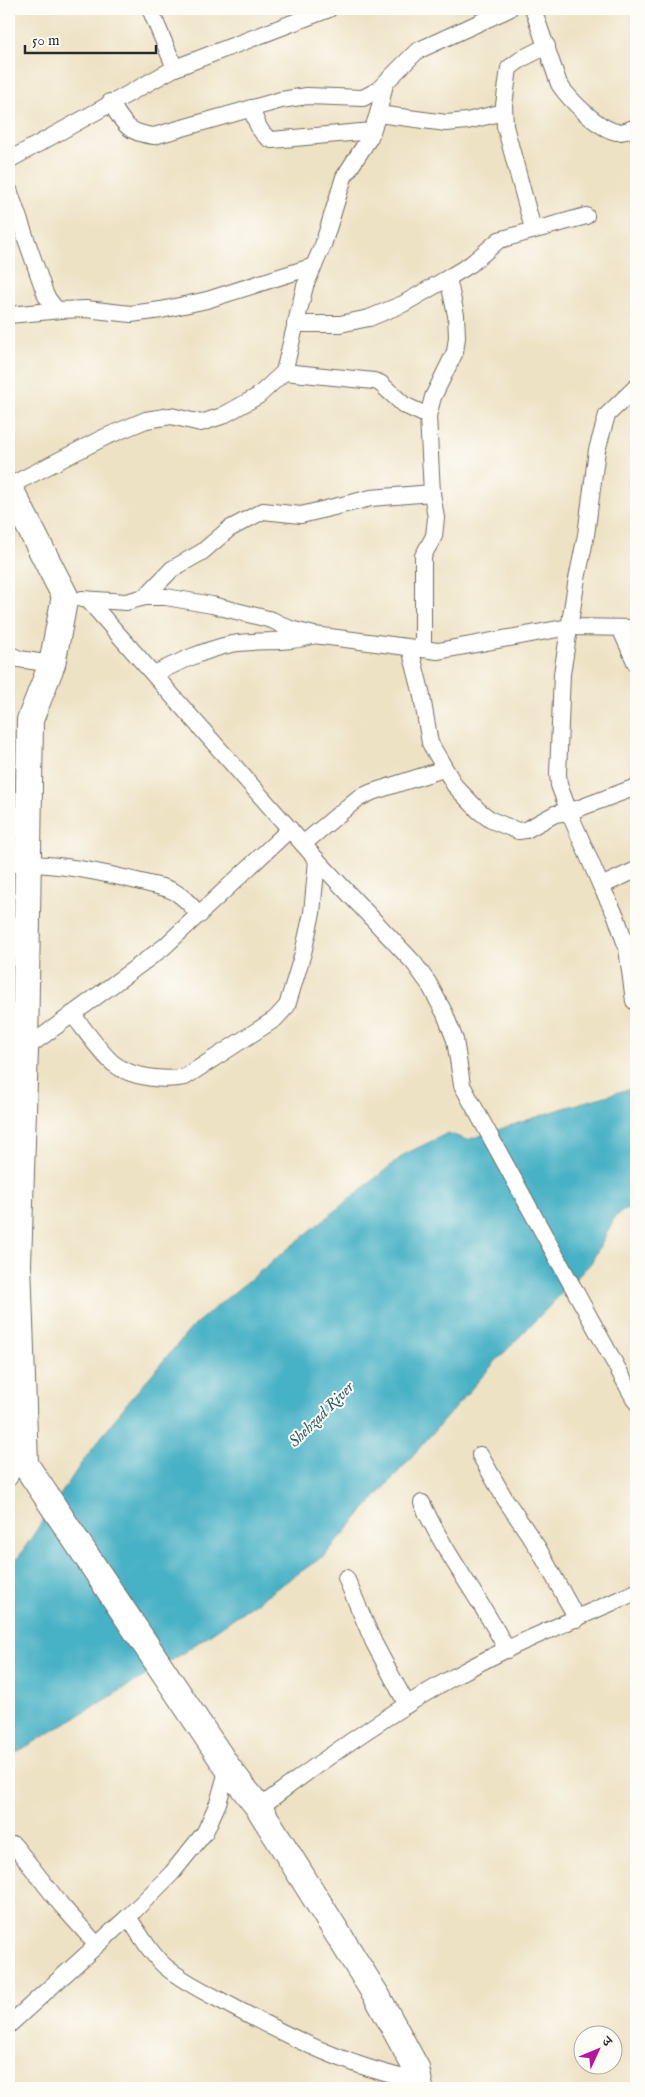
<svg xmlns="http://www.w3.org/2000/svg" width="645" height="2097" viewBox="0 0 645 2097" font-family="'IM FELL English','Noto Serif Devanagari',serif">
<rect width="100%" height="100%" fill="#fdfcf7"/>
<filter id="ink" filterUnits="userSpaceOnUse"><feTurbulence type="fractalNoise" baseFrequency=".02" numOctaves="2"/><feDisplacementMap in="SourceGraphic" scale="10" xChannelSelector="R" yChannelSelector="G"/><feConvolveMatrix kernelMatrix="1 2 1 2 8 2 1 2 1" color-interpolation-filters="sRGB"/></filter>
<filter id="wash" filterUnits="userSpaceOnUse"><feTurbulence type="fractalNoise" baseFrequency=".0096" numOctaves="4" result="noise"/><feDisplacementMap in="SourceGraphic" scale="20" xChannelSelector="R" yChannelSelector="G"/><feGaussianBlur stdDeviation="1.12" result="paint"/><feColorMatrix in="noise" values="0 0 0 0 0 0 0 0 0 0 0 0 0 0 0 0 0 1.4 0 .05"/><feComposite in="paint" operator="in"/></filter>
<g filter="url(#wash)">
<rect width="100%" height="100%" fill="#eee2c4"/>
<!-- water -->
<polygon fill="#46b1c5" stroke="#386e78" points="636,1087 636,1202 615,1217 591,1263 495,1362 325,1555 177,1657 9,1757 9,1571 83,1461 128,1402 195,1324 405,1154 448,1133 467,1140 564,1108"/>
</g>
<g filter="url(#ink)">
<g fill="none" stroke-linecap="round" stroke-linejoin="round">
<defs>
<g id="street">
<polyline points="150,9 175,68"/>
<path d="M533,9L559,84C569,99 598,129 617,132C623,133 630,129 636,127"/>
<path d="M110,102C124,124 127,133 154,136L281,100L307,96L363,98L378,90L417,51L509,9"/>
<path d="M251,108C256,120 259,135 272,140L372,131"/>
<polyline points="378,114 446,123 467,121 504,112"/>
<polyline points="9,160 175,68 329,9"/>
<polyline points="9,190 46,296 55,308 61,310 86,309 131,314 161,310 207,300 314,266"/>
<polyline points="533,229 505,126 504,105 509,68 523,58 547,46"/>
<polyline points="9,315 61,310"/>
<polyline points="295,324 340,324 369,318 403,304 448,278 471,264 499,240 586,216"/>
<polyline points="284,372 374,381 380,383 404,405 428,416"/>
<polyline points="9,486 105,437 146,420 171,416 201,423 222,416 258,396 284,372 305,286 323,245 344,177 370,137 378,114 385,84"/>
<polyline points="145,597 172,569 202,552 229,529 263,511 301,515 371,498 432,493"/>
<polyline points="82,599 126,602 145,597 166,597 212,605 272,620 290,629 314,635 438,651 569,627 636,628"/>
<polyline points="88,600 317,860 414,963 429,984 445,1014 455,1040 462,1085 636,1402"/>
<polyline points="620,628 636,664"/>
<polyline points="410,648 421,691 430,743 455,786 479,811 491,820 518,831 526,830 555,814 569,812 636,787"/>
<polyline points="423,649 423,556 434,536 436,518 432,493 428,416 433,397 455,352 457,337 456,315 448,278"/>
<polyline points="9,654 19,659 52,664"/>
<path d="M154,674C179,662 204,650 232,644C259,639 286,644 312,636"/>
<polyline points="303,844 357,799 372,792 444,769"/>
<path d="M9,864C54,862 101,872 145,883C156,886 169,887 178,894C186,899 193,908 200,915"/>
<polyline points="601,886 636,870"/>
<polyline points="634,1001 627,948 616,916 601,886 569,812 559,785 558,774 562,674 576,584 586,535 597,450 607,415 636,387"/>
<path d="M72,1014C83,1027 102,1055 114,1064C132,1078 164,1081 185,1077L275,1019L287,1006L303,953L312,913L317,860"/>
<polyline points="25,1049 164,947 290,829"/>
<polyline points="480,1455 505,1499 538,1548 577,1619"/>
<polyline points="9,1478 21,1450"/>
<path d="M422,1503C445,1555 481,1599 507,1650"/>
<polyline points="346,1578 374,1643 407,1705"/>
<path d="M259,1808C322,1760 387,1714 457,1675C514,1643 576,1619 636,1592"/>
<polyline points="14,1845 62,1906 97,1945"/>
<path d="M128,1917C140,1934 151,1955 167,1968C187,1984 211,1995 233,2007C291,2038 354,2069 419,2081"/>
<polyline points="9,2025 128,1917 172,1873 205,1832 218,1803 228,1768"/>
</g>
<polyline id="primary" points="9,487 65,596 52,664 30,720 25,1049 18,1264 25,1464 228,1768 259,1808 378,1998 416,2068 420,2088"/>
</defs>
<!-- street casing -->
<use href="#street" stroke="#6f6b61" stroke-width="18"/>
<!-- primary casing -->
<use href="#primary" stroke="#6f6b61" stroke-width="28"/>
<!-- street -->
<use href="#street" stroke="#fff" stroke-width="16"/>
<!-- primary -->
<use href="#primary" stroke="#fff" stroke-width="26"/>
</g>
</g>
<g text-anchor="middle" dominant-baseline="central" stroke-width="4" stroke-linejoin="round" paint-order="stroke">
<!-- water labels -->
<g font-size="16" font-style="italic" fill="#366169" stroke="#fdfcf7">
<text transform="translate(322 1415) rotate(-45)">Shehzad River</text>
</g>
</g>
<!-- margin -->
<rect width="645" height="2097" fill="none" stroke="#fdfcf7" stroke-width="30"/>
<!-- north arrow -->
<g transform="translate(598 2050) rotate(46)"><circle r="24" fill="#fdfcf7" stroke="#a9a8a5"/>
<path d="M0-4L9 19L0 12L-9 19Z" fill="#b5179e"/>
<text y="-8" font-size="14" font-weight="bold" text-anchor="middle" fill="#2b2b2b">उ</text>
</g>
<!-- scale -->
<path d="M25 45v8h131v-8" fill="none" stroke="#2b2b2b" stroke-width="2.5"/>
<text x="32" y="45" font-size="15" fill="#2b2b2b" stroke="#fdfcf7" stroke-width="4" paint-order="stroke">50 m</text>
</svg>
